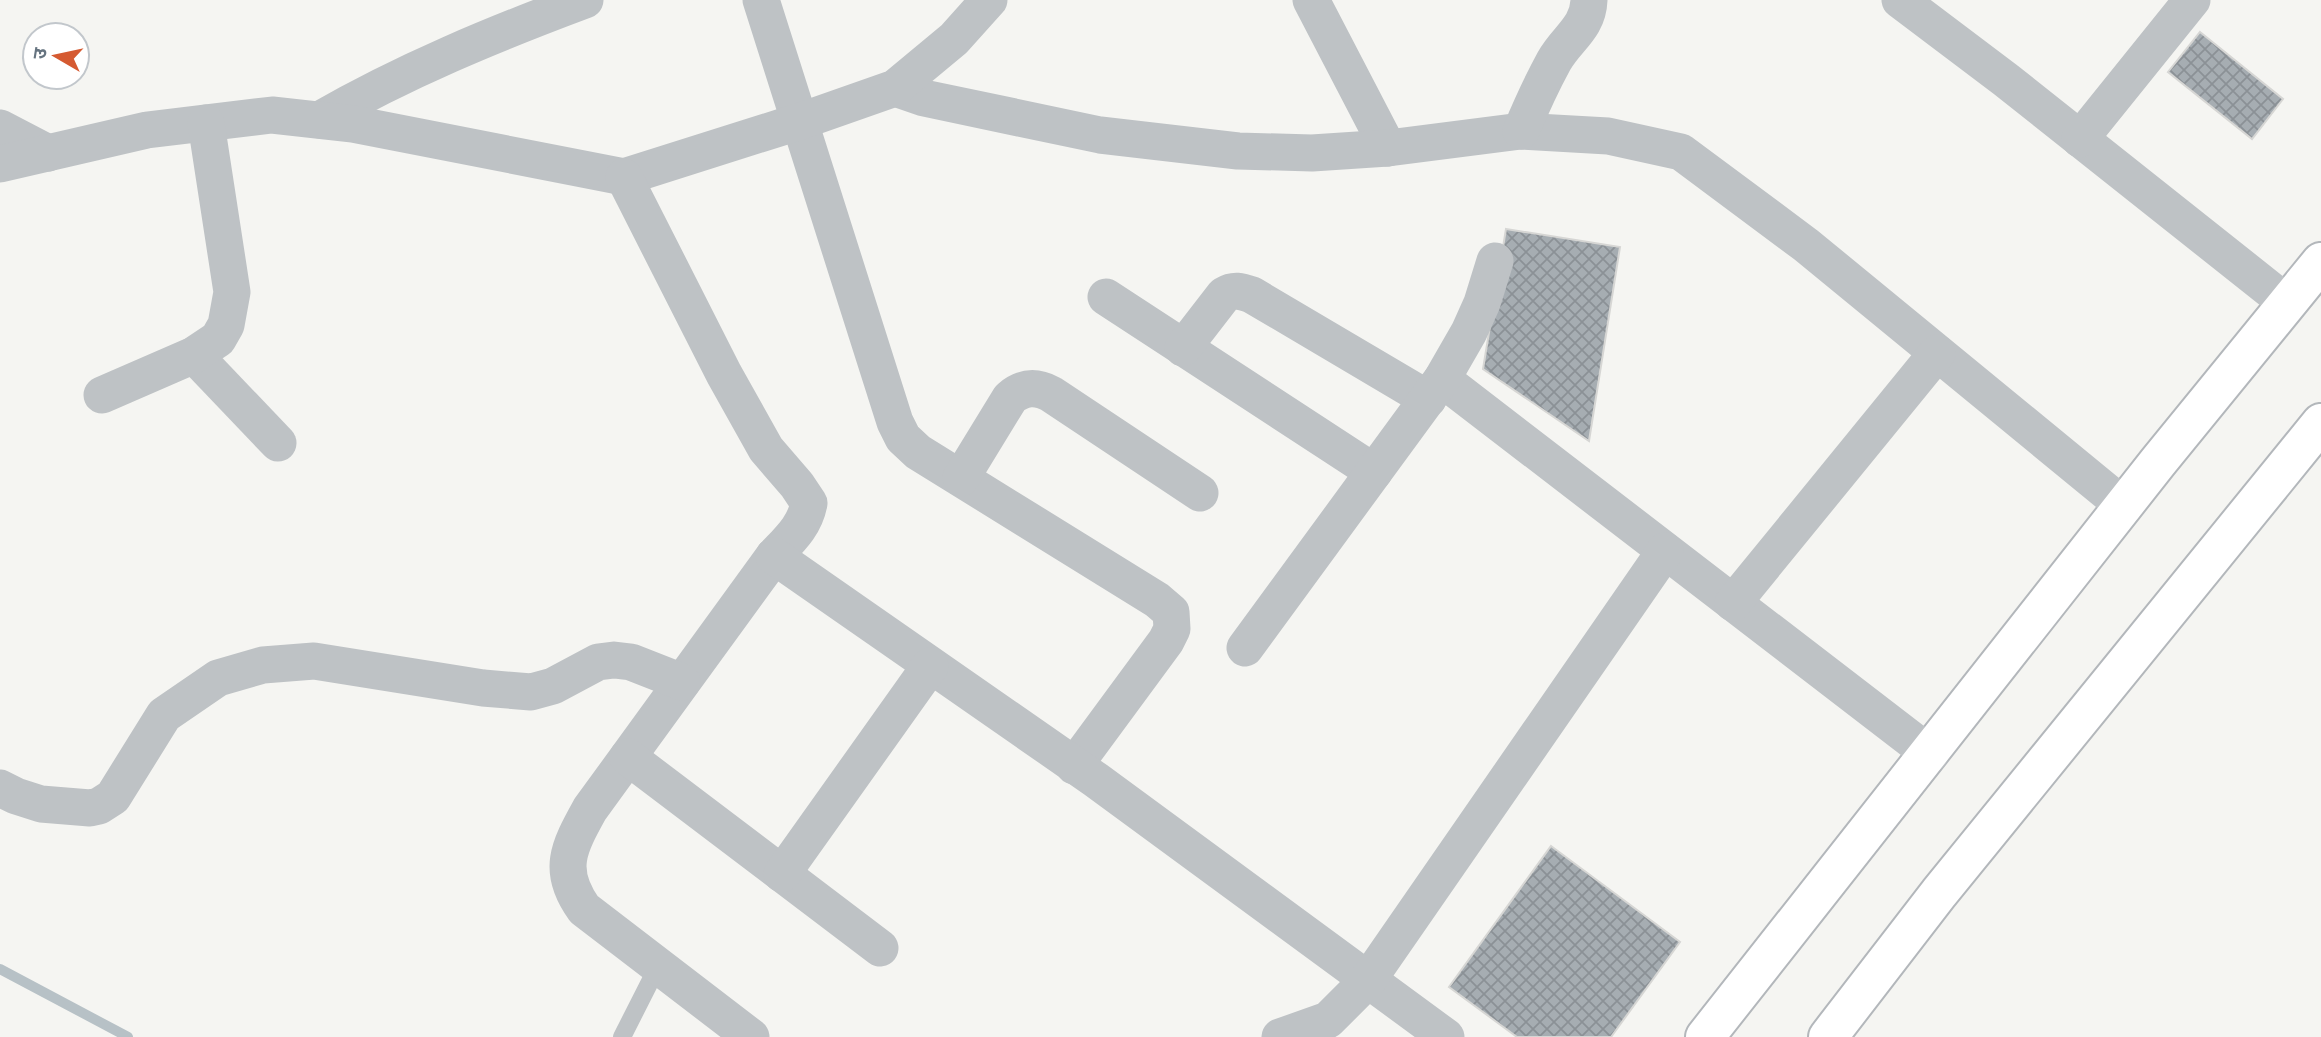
<svg xmlns="http://www.w3.org/2000/svg" width="2321" height="1037" viewBox="0 0 2321 1037" font-family="'Exo 2','Noto Sans Devanagari',sans-serif">
<defs>
<pattern id="building-cross-hatch" width="8" height="8" patternUnits="userSpaceOnUse" patternTransform="scale(1.75)"><rect width="8" height="8" fill="#a6adb2"/><path d="M0 0l8 8M0 8l8-8" fill="none" stroke="#8b9196"/></pattern>
</defs>
<rect width="100%" height="100%" fill="#f5f5f2"/>
<g fill="none" stroke-linecap="round" stroke-linejoin="round">
<!-- stream -->
<polyline stroke="#b7c1c6" stroke-width="10" points="0,969 128,1037"/>
</g>
<!-- building -->
<g fill="url(#building-cross-hatch)" stroke="#d6d6d4" stroke-width="2">
<polygon points="2200,32 2283,99 2252,139 2168,72"/>
<polygon points="1506,229 1620,247 1589,441 1483,369"/>
<polygon points="1551,846 1680,942 1611,1037 1517,1037 1449,987"/>
</g>
<g fill="none" stroke-linecap="round" stroke-linejoin="round">
<defs>
<g id="secondary">
<polyline points="1705,1037 2158,462 2321,262"/>
<polyline points="1828,1037 1939,893 2321,423"/>
</g>
</defs>
<!-- secondary casing -->
<use href="#secondary" stroke="#b3b7bb" stroke-width="42"/>
<!-- lane -->
<polyline stroke="#bec2c5" stroke-width="18" points="622,1037 659,964"/>
<!-- street -->
<g stroke="#bec2c5" stroke-width="37">
<polyline points="761,0 895,422 903,438 918,452 1157,600 1171,612 1172,629 1166,641 1074,766"/>
<polyline points="1311,0 1388,148"/>
<polyline points="1900,0 2006,80 2287,303"/>
<polyline points="895,88 924,98 1100,135 1238,151 1312,153 1388,148 1521,131 1608,136 1681,152 1806,245 2124,506"/>
<path d="M319,120C404,71 494,34 585,0"/>
<polyline points="0,128 48,153"/>
<path d="M1521,131C1531,107 1542,83 1554,61C1567,38 1588,28 1589,0"/>
<polyline points="2080,139 2192,0"/>
<polyline points="0,164 147,130 272,115 353,124 624,177 801,121 895,88 954,39 989,0"/>
<path d="M624,177L724,374L766,449L797,485L809,503C805,526 789,540 774,556L590,809C569,847 556,870 584,909L751,1037"/>
<polyline points="1106,297 1374,472"/>
<path d="M1183,348L1224,295C1234,289 1241,291 1252,295L1428,399"/>
<polyline points="194,355 278,443"/>
<polyline points="1442,379 1930,754"/>
<polyline points="102,395 194,355 218,339 226,325 232,292 206,123"/>
<path d="M961,478L1010,398C1023,387 1036,386 1051,394L1200,493"/>
<polyline points="774,556 1096,780 1446,1037"/>
<polyline points="1733,603 1937,353"/>
<polyline points="1245,648 1442,379 1469,332 1482,303 1495,261"/>
<polyline points="628,757 880,948"/>
<polyline points="0,788 16,796 41,804 90,808 99,806 113,797 164,715 218,678 263,665 314,661 483,688 531,692 553,686 598,662 614,660 631,662 682,682"/>
<polyline points="782,874 930,666"/>
<polyline points="1280,1037 1328,1020 1368,980 1665,551"/>
</g>
<!-- secondary -->
<use href="#secondary" stroke="#fff" stroke-width="38"/>
</g>
<!-- north arrow -->
<g transform="translate(56 56) rotate(279)"><circle r="33" fill="#ffffff" stroke="#c2c7cc" stroke-width="2"/>
<path d="M0-5L12 26L0 18L-12 26Z" fill="#d55a31"/>
<text y="-10" font-size="19" font-weight="bold" text-anchor="middle" fill="#667480">उ</text>
</g>
</svg>
